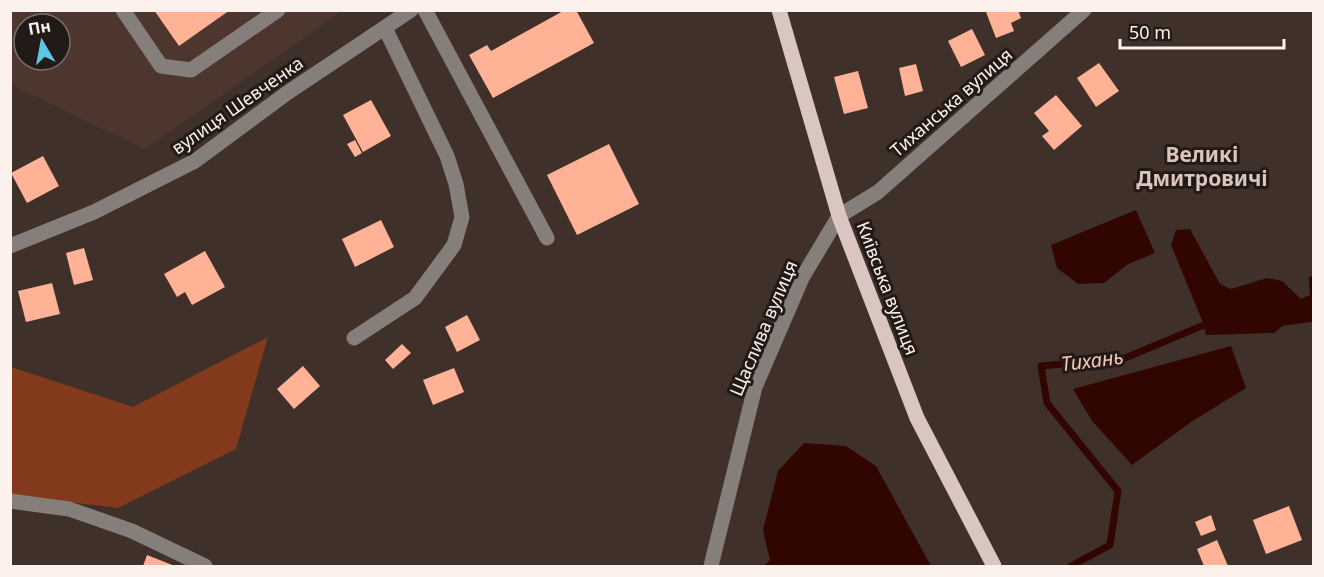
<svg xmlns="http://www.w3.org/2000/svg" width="1324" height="577" viewBox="0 0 1324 577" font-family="'Noto Sans',sans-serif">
<rect width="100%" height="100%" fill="#40302a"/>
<!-- built -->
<path fill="#4d362d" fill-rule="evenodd" d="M11,11H342L145,149L11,85ZM24,24H60V60H24Z"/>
<!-- green -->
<polygon fill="#83391b" points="268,337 236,449 118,508 11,495 11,367 133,407"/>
<!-- water -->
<g fill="#310600">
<polygon points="1136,210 1155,253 1128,264 1104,283 1078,284 1057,268 1051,245"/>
<polygon points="1190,229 1220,284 1231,289 1267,278 1282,281 1301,299 1310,295 1309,277 1313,276 1313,318 1287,322 1274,333 1206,335 1204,325 1171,245 1176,230"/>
<polygon points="1231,346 1246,388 1191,422 1132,465 1092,421 1073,389"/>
<polygon points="804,443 846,446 876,466 931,566 764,566 770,560 763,530 778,471"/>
</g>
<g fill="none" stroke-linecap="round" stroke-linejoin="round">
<!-- stream -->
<g stroke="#310600" stroke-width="7">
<polyline points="1277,323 1314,318"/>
<polyline points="1071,566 1110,545 1118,491 1047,403 1041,366 1125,358 1204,325 1212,325"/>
</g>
</g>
<!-- building -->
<g fill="#ffb296">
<polygon points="154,10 230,10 179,46"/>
<polygon points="565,10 576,10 594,43 493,98 469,55 487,45 491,51"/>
<polygon points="988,10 1018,10 1021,18 1011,23 1014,31 996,38 986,12"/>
<polygon points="972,29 985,55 961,67 948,41"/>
<polygon points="1099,63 1119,91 1096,107 1077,78"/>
<polygon points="916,64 923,91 905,96 899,68"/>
<polygon points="858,71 868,108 844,114 834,77"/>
<polygon points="1056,95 1082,126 1054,150 1042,136 1049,131 1034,113"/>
<polygon points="371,100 391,136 363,152 343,115"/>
<polygon points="355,140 362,153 355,157 347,144"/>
<polygon points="609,144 639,204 577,235 547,175"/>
<polygon points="43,156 59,186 27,203 11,173"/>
<polygon points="381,220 394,247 355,267 342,239"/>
<polygon points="84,248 93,280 74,285 66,253"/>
<polygon points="205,251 225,287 192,305 185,292 177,297 164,274"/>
<polygon points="52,283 60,314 26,322 18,291"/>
<polygon points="467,315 480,340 457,352 445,327"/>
<polygon points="402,344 411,353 393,369 385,360"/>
<polygon points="303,366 320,386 294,409 277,389"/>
<polygon points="454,368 464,392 433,405 423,380"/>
<polygon points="1289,506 1302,540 1266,554 1253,520"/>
<polygon points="1211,515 1216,530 1201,536 1195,522"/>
<polygon points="1217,540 1228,566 1204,566 1197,549"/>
<polygon points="147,555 175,566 143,566"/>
</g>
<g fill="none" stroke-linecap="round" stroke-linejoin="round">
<!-- minor -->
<g stroke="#867e7a" stroke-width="15">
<polyline points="123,10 161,66 191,70 278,10"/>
<polyline points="425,10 547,238"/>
<polyline points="10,246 94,212 195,161 287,93 411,10"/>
<polyline points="354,338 415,298 454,245 462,217 456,184 447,156 385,28"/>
<polyline points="10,501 69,509 132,531 205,566"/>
<polyline points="711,566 755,387 802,278 839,216 878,192 1084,10"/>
</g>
<!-- major -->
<polyline stroke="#d9c6c0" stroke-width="15" points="779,10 839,216 917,418 994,566"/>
</g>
<g text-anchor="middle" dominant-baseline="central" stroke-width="6" stroke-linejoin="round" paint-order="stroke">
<!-- street labels -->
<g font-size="18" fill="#fcf1ed" stroke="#221a17">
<text transform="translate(951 102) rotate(-41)">Тиханська вулиця</text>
<text transform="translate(237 105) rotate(-35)">вулиця Шевченка</text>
<text transform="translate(888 288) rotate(69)">Київська вулиця</text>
<text transform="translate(763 328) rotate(-67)">Щаслива вулиця</text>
</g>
<!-- water labels -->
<g font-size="20" font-style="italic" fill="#f8c7b5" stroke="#221a17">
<text transform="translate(1092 360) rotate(-7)">Тихань</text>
</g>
<!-- quarter labels -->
<g font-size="21" font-weight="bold" fill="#dac4bc" stroke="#221a17">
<text x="1202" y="154">Великі<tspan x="1202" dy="24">Дмитровичі</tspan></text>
</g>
</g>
<!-- border -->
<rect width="1324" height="577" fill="none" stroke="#fcf1ed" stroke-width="24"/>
<!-- north arrow -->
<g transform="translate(42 42) rotate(350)"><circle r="28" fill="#221a17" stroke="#79706d" stroke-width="1.5"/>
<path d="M0-4.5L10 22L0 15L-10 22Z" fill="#5dc7e8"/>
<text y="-9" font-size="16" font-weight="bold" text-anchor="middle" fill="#fcf1ed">Пн</text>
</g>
<!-- scale -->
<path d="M1120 39v9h164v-9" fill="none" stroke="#fcf1ed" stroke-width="3"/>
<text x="1129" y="39" font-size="18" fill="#fcf1ed" stroke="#221a17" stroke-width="4.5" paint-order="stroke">50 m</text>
</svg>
